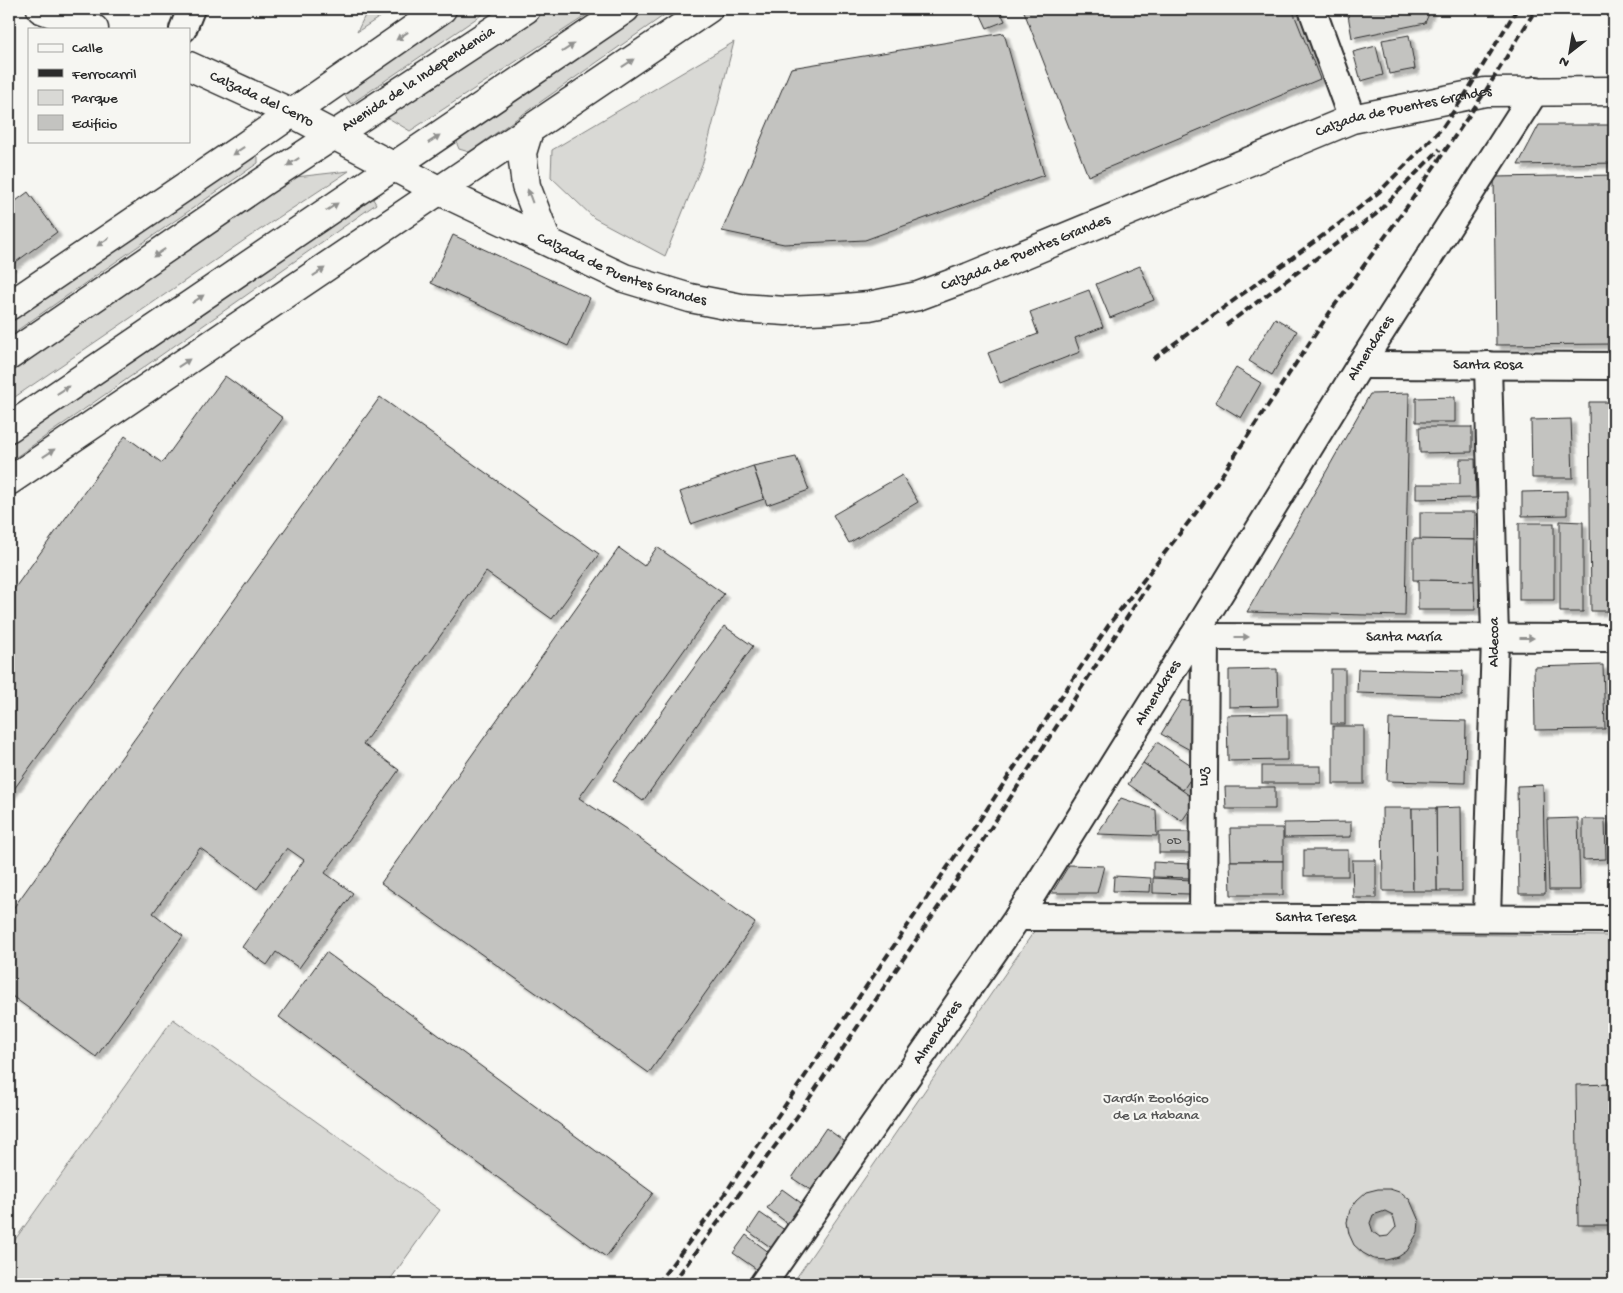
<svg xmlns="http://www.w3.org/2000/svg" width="1623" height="1293" viewBox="0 0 1623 1293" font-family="'Gochi Hand',sans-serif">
<defs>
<filter id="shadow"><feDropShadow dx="4.5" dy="4.5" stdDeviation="1" flood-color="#0004"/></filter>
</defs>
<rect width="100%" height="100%" fill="#f6f6f2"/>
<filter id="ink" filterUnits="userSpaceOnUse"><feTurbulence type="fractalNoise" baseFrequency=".02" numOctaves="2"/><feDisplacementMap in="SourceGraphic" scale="10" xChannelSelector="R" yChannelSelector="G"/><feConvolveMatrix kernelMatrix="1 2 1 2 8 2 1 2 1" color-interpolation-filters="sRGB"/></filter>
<g filter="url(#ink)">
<!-- green -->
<g fill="#d9d9d5" stroke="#828280">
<polygon points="368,9 392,9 357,32"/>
<polygon points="460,9 490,9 351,104 341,90"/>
<polygon points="545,9 596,9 410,131 385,116"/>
<polygon points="649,9 673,9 469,152 459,149 457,144 458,139"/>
<polygon points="734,42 703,162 665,256 594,218 551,177 552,150"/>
<polygon points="252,152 258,157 258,163 9,336 9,320"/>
<polygon points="349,171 249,237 9,401 9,370 287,178"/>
<polygon points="370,194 376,204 9,462 9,443"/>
<polygon points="1035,930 1614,936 1614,1284 792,1284"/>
<polygon points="173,1019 440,1210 387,1284 9,1284 9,1248"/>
</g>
<!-- building -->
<g fill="#c3c3c0" stroke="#2b2b2b" fill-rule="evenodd" filter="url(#shadow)">
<polygon points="978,9 999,9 1005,21 987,28"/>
<polygon points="1023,9 1292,9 1320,79 1088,176"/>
<polygon points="1347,9 1431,9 1425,23 1352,38"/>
<polygon points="1004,33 1044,175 865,240 784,244 722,231 791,68"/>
<polygon points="1409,35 1415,69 1389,74 1382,40"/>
<polygon points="1376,46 1383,75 1361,81 1353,52"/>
<polygon points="1539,125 1614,125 1614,163 1518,165"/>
<polygon points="1614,175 1614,344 1496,345 1494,177"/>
<polygon points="28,192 57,232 9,267 9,206"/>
<polygon points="453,235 590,298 568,346 431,283"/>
<polygon points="1140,266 1154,300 1110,318 1096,284"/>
<polygon points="1089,290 1103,327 1075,338 1080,352 1000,383 988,353 1038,334 1030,312"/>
<polygon points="1275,318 1297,331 1272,375 1249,361"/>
<polygon points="1236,368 1261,383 1241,418 1215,402"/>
<polygon points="225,376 283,418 9,796 9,596 125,436 162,463"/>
<polygon points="1409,393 1405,616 1247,612 1370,394"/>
<polygon points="380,397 599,554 552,619 486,572 363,744 399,770 325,873 353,893 299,968 276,952 267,965 242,947 304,860 287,848 257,889 200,848 153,913 183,936 96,1057 9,994 9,914"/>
<polygon points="1455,397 1455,422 1416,422 1416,398"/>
<polygon points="1589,402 1614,402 1614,611 1591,611"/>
<polygon points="1571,419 1573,478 1532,478 1531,420"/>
<polygon points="1419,427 1472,427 1472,452 1420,453"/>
<polygon points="796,457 809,490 767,505 753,466"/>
<polygon points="1460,459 1475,459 1476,498 1416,499 1416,484 1460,484"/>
<polygon points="753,466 764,499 691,524 680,492"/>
<polygon points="902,475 918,502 849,543 833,515"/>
<polygon points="1567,491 1567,515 1522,516 1522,492"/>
<rect x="1420" y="512" width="55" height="28"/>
<polygon points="1560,521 1583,522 1583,612 1560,612"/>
<rect x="1519" y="523" width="35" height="77"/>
<polygon points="1413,539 1475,540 1474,581 1413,580"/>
<polygon points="657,547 724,594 579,798 629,831 755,923 649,1073 381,883 619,548 644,566"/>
<polygon points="1418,580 1474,581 1475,610 1418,610"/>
<polygon points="724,626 753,646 643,801 613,780"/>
<polygon points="1603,665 1605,729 1535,730 1534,667"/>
<polygon points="1611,665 1614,665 1614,770"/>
<polygon points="1277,669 1278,706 1229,707 1229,670"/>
<rect x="1331" y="669" width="14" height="55"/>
<polygon points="1358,669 1463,671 1462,696 1357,693"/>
<polygon points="1182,700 1191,702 1190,750 1161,734"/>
<polygon points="1287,714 1287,760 1228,761 1227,715"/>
<polygon points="1389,719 1466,721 1465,783 1387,781"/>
<rect x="1333" y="726" width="31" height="58"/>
<polygon points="1157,742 1197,769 1183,790 1143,763"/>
<polygon points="1143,763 1196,800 1182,821 1128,784"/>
<rect x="1262" y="766" width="59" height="17"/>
<polygon points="1543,785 1545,894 1519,894 1517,786"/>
<polygon points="1225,787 1275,787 1275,809 1226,809"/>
<polygon points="1121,798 1156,810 1157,836 1097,834"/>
<polygon points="1461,807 1462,891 1437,891 1436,808"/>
<polygon points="1382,808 1412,808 1413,891 1383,891"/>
<polygon points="1412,808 1436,808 1437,891 1413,891"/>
<polygon points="1578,818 1580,890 1549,890 1547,819"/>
<polygon points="1583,819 1605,819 1606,859 1583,860"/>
<polygon points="1351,822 1351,837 1284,838 1284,823"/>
<polygon points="1230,828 1283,828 1283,861 1231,861"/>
<rect x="1159" y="832" width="31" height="21"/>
<rect x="1304" y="850" width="44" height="26"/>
<polygon points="1352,860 1376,860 1376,898 1353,898"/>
<polygon points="1230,861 1283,861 1283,895 1231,895"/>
<polygon points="1153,862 1190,864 1190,878 1153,877"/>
<polygon points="1069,865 1104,866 1097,893 1052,893"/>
<polygon points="1114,876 1151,878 1150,892 1113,891"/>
<polygon points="1153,878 1191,880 1190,894 1153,893"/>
<polygon points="326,952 653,1193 606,1257 279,1017"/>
<polygon points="1614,1084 1614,1225 1578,1225 1576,1085"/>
<polygon points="826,1128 848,1144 815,1193 792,1178"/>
<polygon points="782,1189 804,1205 790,1225 767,1208"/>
<path d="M1378,1189H1390L1402,1193L1410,1200L1419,1221L1418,1232L1407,1251L1398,1257L1386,1260L1374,1259L1363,1253L1354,1245L1349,1234L1347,1222L1350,1210L1357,1200L1366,1192ZM1385,1211L1393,1215L1396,1227L1388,1236L1380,1237L1373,1232L1370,1223L1373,1215Z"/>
<polygon points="760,1213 789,1233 776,1251 748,1231"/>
<polygon points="746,1235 774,1256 762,1273 733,1253"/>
<polygon points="413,1279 420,1284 410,1284"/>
</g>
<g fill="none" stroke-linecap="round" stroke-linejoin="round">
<defs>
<g id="minor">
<polyline points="1312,9 1352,119"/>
<polyline points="183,29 191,9"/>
<path id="s1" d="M1360,365L1614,366"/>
<path id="s2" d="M1193,637L1614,638"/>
<path id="s3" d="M1018,917L1614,919"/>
<path id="s4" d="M1203,917L1205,637"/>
<path id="s5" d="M1487,918L1495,638L1488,365"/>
<path id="s6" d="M763,1284L1018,917L1193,637L1360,365L1536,90"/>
</g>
<g id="primary">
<polyline points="41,9 94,29"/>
<path id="s7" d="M189,66L292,113L440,191L624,278L690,298L741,308L786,311L832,309L869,306L918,296L969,277L1352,119L1485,92L1614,91"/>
<polyline points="529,130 522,153 526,186 547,241"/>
<polyline points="9,306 239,150 442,9"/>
<polyline points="9,481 708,9"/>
</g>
<g id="trunk">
<path id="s8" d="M9,356L264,181L526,9"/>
<polyline points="9,428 625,9"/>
</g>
</defs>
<!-- minor casing -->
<use href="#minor" stroke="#2b2b2b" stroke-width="30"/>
<!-- primary casing -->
<use href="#primary" stroke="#2b2b2b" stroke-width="31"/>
<!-- trunk casing -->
<use href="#trunk" stroke="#2b2b2b" stroke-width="31"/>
<!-- minor -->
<use href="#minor" stroke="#f6f6f2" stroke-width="26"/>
<!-- primary -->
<use href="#primary" stroke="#f6f6f2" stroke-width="28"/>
<!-- trunk -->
<use href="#trunk" stroke="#f6f6f2" stroke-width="28"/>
<!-- rail -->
<g stroke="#2b2b2b" stroke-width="4" stroke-dasharray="8 4" stroke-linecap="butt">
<polyline points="1226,325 1375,215 1440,149"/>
<polyline points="1153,359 1340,223 1379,192 1442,128 1465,95 1517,9"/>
<polyline points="657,1284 715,1208 977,824 1110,623 1202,505 1332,309 1406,208 1485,92 1536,9"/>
<polyline points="672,1284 796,1118 972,857 1148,585"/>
</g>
</g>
<!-- one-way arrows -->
<defs><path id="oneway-solid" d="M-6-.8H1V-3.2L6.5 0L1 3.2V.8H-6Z" transform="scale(1.25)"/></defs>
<g fill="#90908e">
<use href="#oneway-solid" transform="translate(402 36) rotate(146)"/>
<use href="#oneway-solid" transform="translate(568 48) rotate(-34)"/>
<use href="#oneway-solid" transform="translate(628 63) rotate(-34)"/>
<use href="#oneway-solid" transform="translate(434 139) rotate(-34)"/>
<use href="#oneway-solid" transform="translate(238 151) rotate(146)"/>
<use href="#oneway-solid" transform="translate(293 162) rotate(147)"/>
<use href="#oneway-solid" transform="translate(530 196) rotate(-110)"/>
<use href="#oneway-solid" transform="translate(332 207) rotate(-33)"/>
<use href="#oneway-solid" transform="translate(103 242) rotate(146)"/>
<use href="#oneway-solid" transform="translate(159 253) rotate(146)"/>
<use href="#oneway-solid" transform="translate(319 272) rotate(-34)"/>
<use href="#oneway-solid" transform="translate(198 299) rotate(-34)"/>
<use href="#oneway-solid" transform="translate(184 363) rotate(-34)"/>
<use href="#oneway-solid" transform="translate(63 390) rotate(-34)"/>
<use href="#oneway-solid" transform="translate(49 453) rotate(-34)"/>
<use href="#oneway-solid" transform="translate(1242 637)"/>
<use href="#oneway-solid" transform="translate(1527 638)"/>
</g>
</g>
<g text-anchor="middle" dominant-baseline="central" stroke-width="4.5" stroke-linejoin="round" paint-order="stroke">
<!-- number labels -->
<g font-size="12" fill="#515150">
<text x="1174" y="842">0D</text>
</g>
<!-- street labels -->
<g font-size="15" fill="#2b2b2b" stroke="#f6f6f2">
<text stroke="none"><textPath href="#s8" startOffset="494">Avenida de la Independencia</textPath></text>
<text stroke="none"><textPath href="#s7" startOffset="80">Calzada del Cerro</textPath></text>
<text stroke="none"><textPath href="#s7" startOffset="1304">Calzada de Puentes Grandes</textPath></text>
<text stroke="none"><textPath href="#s7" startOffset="899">Calzada de Puentes Grandes</textPath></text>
<text stroke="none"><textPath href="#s7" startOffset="479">Calzada de Puentes Grandes</textPath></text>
<text stroke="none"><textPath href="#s6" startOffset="1116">Almendares</textPath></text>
<text stroke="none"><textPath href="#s1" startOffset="128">Santa Rosa</textPath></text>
<text stroke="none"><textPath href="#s2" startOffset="211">Santa María</textPath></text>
<text stroke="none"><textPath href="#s5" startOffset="276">Aldecoa</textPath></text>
<text stroke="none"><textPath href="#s6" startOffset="711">Almendares</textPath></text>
<text stroke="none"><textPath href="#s4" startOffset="140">Luz</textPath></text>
<text stroke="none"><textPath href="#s3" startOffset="298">Santa Teresa</textPath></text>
<text stroke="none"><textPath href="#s6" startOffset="306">Almendares</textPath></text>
</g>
<!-- park labels -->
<g font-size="15" fill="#565656" stroke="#f6f6f2">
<text x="1156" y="1099">Jardín Zoológico<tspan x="1156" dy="17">de La Habana</tspan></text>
</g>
</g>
<!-- margin -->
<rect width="1623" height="1293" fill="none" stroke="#f6f6f2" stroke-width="30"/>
<rect x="15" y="15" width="1593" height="1263" fill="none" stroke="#2b2b2b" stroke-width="2" filter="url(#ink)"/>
<!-- legend -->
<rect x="28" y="28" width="162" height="115" fill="#f6f6f2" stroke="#a5a5a2"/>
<rect x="38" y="44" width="25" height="8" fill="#f6f6f2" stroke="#a5a5a2"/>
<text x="72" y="52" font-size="15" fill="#2b2b2b">Calle</text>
<rect x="38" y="69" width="25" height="8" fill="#2b2b2b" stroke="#a5a5a2"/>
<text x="72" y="78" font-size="15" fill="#2b2b2b">Ferrocarril</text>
<rect x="38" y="90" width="25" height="15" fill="#d9d9d5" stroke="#a5a5a2"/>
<text x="72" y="102" font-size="15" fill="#2b2b2b">Parque</text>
<rect x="38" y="115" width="25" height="15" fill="#c3c3c0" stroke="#a5a5a2"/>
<text x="72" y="128" font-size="15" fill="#2b2b2b">Edificio</text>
<!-- north arrow -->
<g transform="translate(1570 52) rotate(211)" stroke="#f6f6f2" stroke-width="4" paint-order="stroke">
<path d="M0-4L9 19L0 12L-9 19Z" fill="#2b2b2b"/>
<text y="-8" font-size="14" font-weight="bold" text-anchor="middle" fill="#2b2b2b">N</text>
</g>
</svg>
